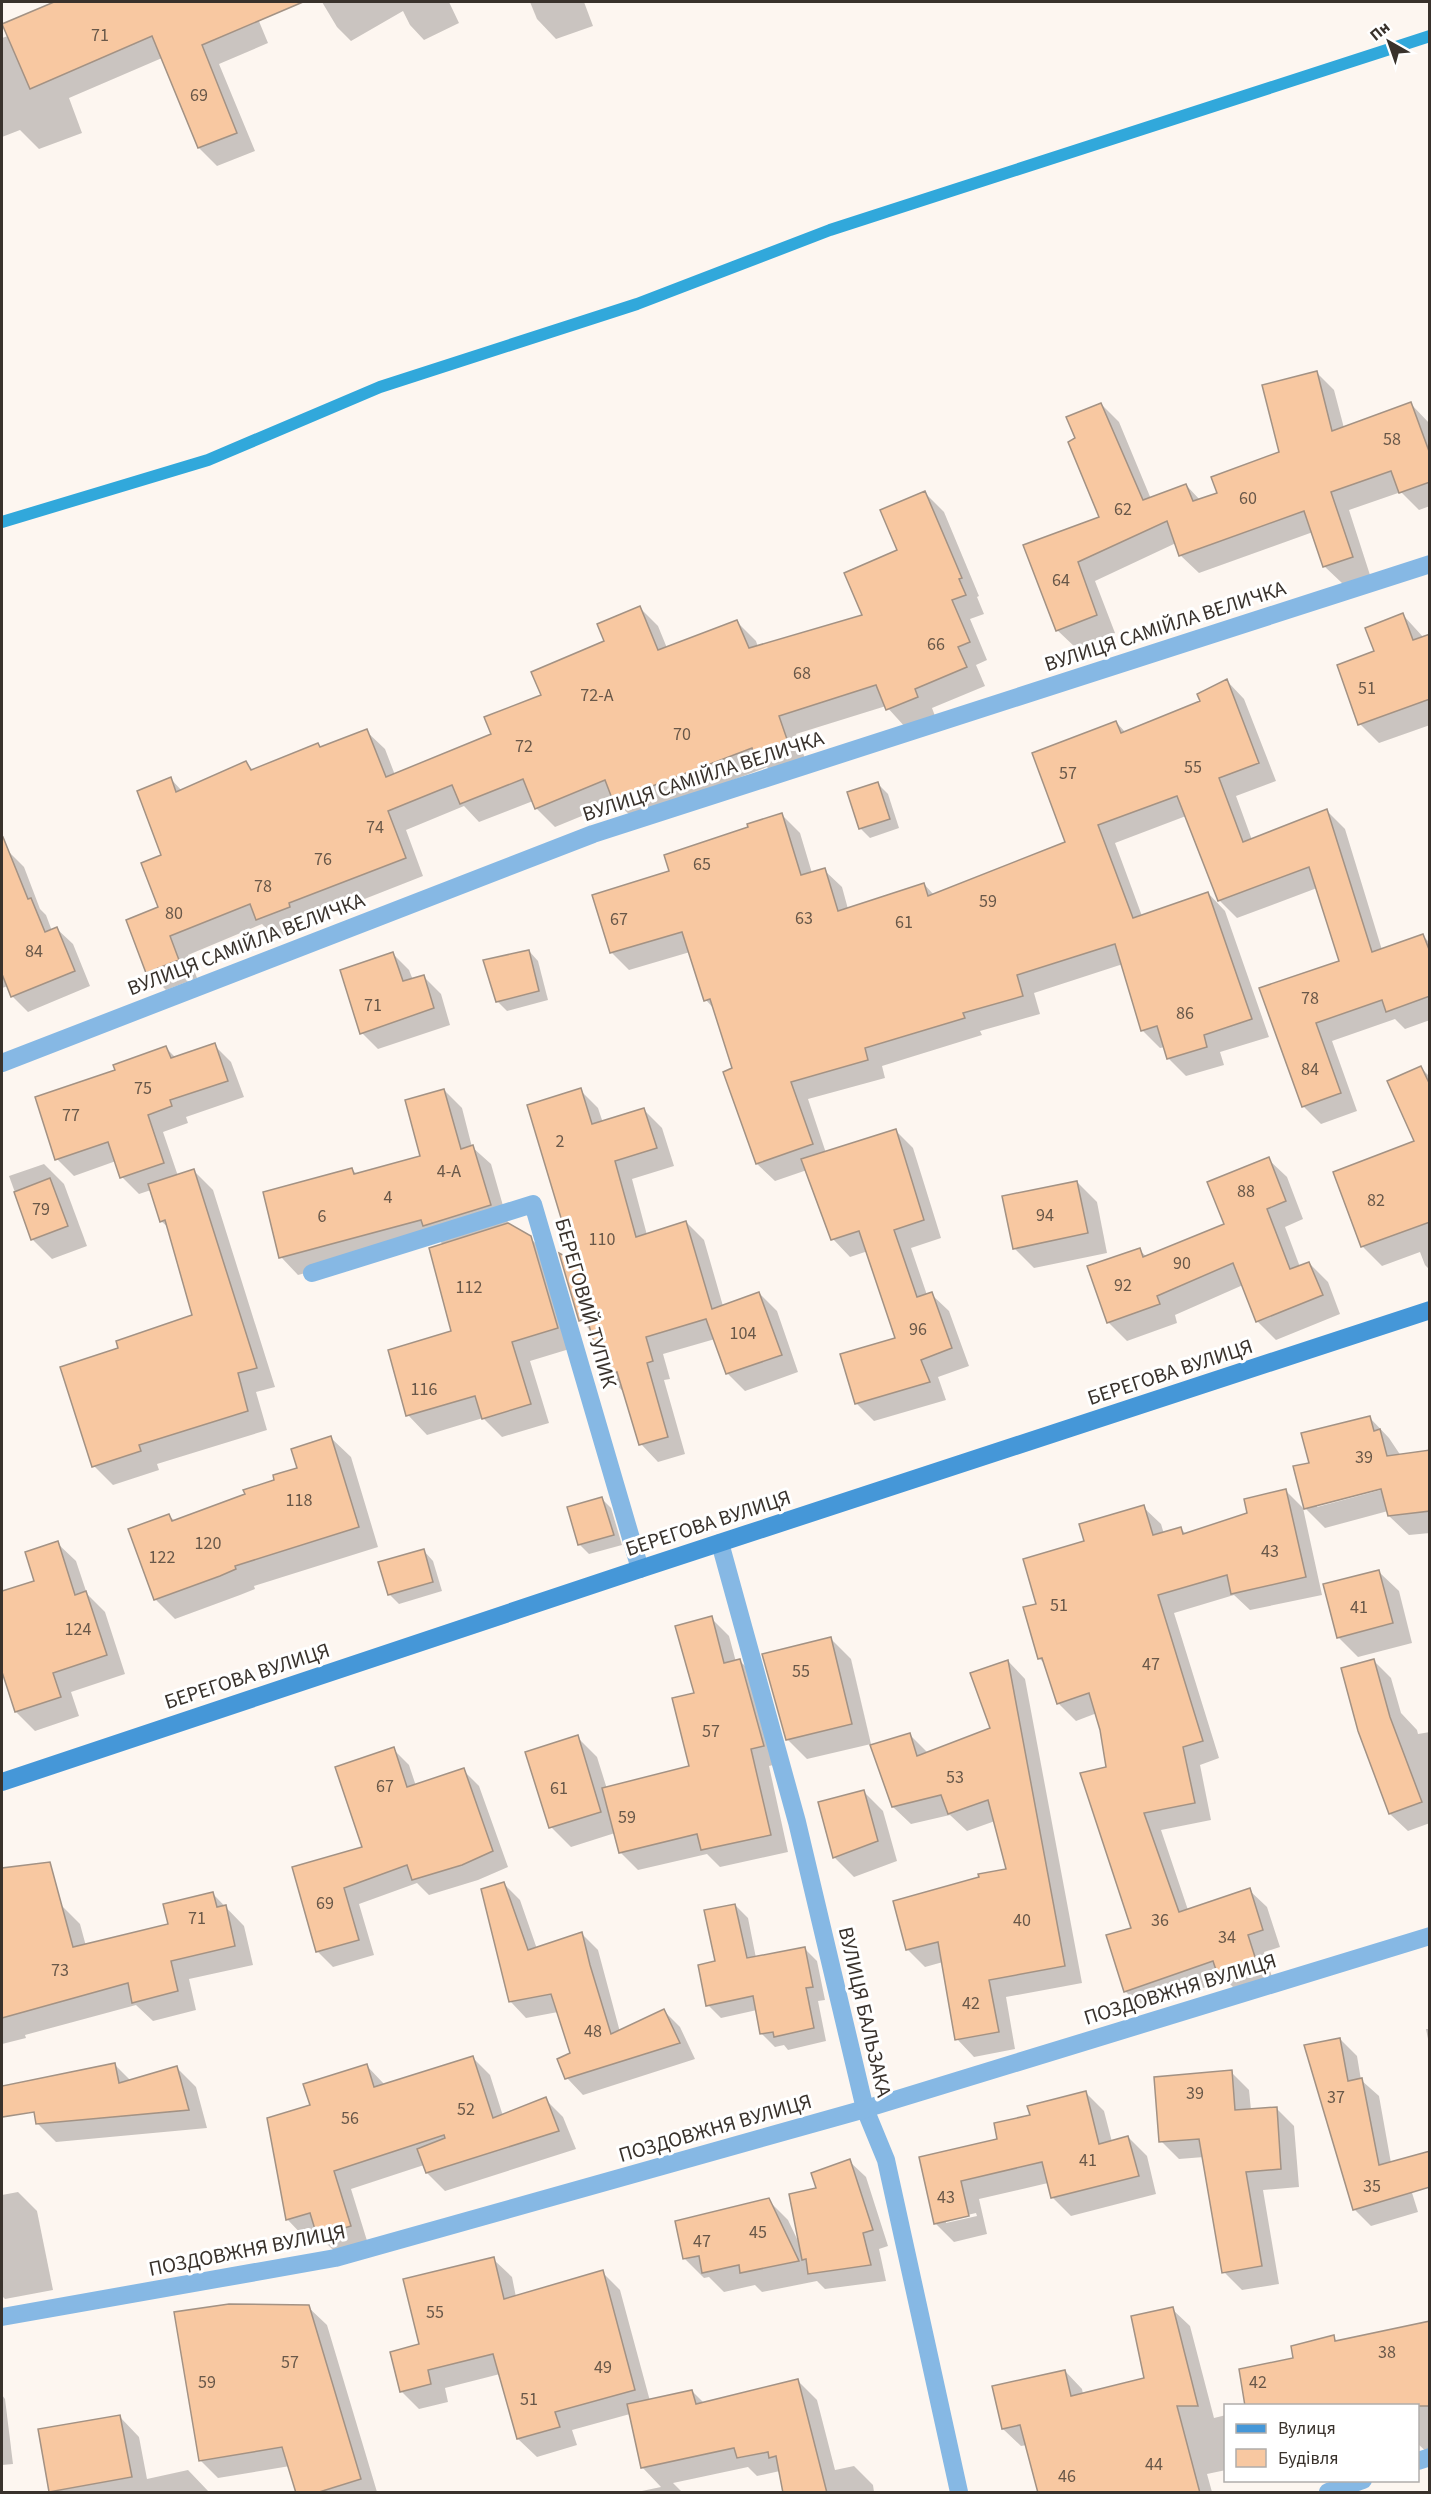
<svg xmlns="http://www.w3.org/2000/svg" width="1431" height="2494" viewBox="0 0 1431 2494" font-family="'Source Sans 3',sans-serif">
<rect width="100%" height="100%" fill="#fdf6f0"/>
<!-- shadow -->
<g fill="#0003" fill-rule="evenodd">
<polygon points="62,2 251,2 268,43 219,64 255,151 217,166 199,148 162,58 69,98 82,133 39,149 20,130 2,137 2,38 8,36 4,27"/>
<polygon points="322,2 449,2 459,23 424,40 410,25 403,11 351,41 337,27"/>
<polygon points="530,2 584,2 593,26 556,39 537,19"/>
<polygon points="1316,372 1334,390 1344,428 1411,404 1430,424 1430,506 1419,510 1401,492 1349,510 1370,575 1343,584 1324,566 1313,532 1199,573 1180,555 1176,543 1095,581 1115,633 1076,648 1057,630 1025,546 1101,517 1077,439 1101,404 1119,422 1151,499 1186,485 1200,500 1219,494 1281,453"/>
<polygon points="925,493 944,512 979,596 977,597 984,614 970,619 987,660 976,665 985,686 932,708 935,716 906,728 886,706 796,734 807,764 775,775 767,767 633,818 616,802 555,827 536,808 533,801 479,822 464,806 406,830 423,876 306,922 308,926 276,938 262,924 188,955 197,978 166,990 148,972 160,908 171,779 182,791 246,763 254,771 318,745 322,748 366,731 385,749 395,775 493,735 606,642 640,608 658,626 667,648 737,622 756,641 758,647 864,616 899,550"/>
<polygon points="1403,615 1424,638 1430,635 1430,725 1379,743 1360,724"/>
<polygon points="1227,681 1244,699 1276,781 1236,796 1252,840 1327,811 1345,829 1382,950 1423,936 1430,943 1430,1020 1405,1029 1395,1019 1332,1041 1357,1111 1321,1124 1303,1106 1261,989 1341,962 1317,888 1237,918 1219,900 1186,816 1115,843 1142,916 1208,893 1225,911 1269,1037 1220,1052 1224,1065 1186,1076 1168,1058 1165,1047 1160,1048 1142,1030 1123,964 1034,993 1040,1014 980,1031 982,1035 882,1066 885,1078 808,1099 826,1153 895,1130 913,1148 941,1238 911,1248 927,1295 931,1294 949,1311 969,1366 938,1377 946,1400 874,1421 856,1403 897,1339 868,1251 850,1257 833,1239 807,1170 775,1181 757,1164 734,1069 715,1010 706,1000 690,952 629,970 611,952 671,872 750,828 782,815 800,833 812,873 824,870 842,887 848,909 924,884 934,895 1067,843 1116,722 1126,733 1202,702"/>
<polygon points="878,784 888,794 899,828 870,838 860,828"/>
<polygon points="8,851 24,867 40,909 46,915 52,931 57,929 73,944 90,986 28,1012 12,996 8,986 2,988 2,854"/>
<polygon points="529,951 538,961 548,1000 507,1011 497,1001"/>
<polygon points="393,954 409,970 413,980 424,977 441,994 450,1025 378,1049 362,1033"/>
<polygon points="214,1045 231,1062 244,1097 186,1117 188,1123 163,1132 178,1176 193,1170 213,1190 275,1387 256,1392 267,1430 157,1464 159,1470 113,1485 94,1466 120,1349 194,1316 170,1229 161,1221 151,1190 139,1194 122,1177 116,1161 74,1176 57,1159 117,1071 166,1048 176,1058"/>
<polygon points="1421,1068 1430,1077 1430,1156"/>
<polygon points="444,1090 462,1108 472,1147 491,1164 508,1223 506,1224 530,1238 550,1257 576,1347 530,1361 549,1423 502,1437 483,1418 427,1435 408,1415 452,1332 444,1245 436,1238 298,1275 281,1257 352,1170 357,1174 422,1157"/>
<polygon points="580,1090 598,1108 603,1123 644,1110 662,1128 674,1166 632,1179 647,1235 686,1222 704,1240 723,1306 759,1293 777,1311 798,1372 745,1391 727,1373 715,1339 663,1354 670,1379 664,1380 685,1454 658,1462 641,1444 624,1392 605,1375 593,1333 580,1320 577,1264"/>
<polygon points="1268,1159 1287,1177 1303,1219 1285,1227 1300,1267 1309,1263 1328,1282 1340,1314 1276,1340 1257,1321 1243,1285 1175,1315 1177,1323 1127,1341 1108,1322 1139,1250 1147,1257 1226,1225"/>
<polygon points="44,1164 64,1184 87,1246 52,1259 32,1239 9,1176"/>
<polygon points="1410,1172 1430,1225 1430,1270 1425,1265 1420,1252 1382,1266 1362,1246"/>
<polygon points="1077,1182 1097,1202 1107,1253 1034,1268 1014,1248"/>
<path d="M1370,1418L1389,1438L1401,1456L1430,1452V1533L1409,1535L1389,1516L1388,1511L1325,1528L1305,1508L1311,1464ZM1388,1485V1488L1317,1507V1504Z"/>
<polygon points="331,1438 351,1457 378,1547 254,1586 255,1589 240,1595 175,1619 155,1599 169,1516 175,1521 247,1495 276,1481 298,1469"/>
<polygon points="1286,1491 1303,1508 1322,1595 1250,1610 1234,1595 1174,1613 1219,1758 1200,1765 1211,1820 1161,1830 1188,1910 1249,1890 1267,1907 1280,1947 1264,1952 1272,1977 1235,1989 1226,1980 1143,2009 1125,1991 1133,1929 1108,1768 1097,1713 1076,1721 1058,1703 1045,1664 1039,1658 1038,1605 1086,1542 1143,1507 1161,1524 1164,1534 1181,1529 1187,1535 1249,1514"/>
<polygon points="602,1499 611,1508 622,1545 589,1554 579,1544"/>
<polygon points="57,1543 76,1561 87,1594 105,1612 125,1674 71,1692 79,1716 35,1731 16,1712 2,1667 2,1593 36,1582"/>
<polygon points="424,1551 433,1561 442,1591 399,1604 389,1594"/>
<polygon points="1379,1572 1399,1591 1412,1643 1358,1657 1338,1637"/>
<polygon points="711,1618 729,1636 736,1662 740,1661 758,1679 781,1763 769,1766 788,1852 720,1867 707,1854 638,1870 620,1852 615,1833 571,1847 551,1827 577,1737 597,1757 607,1789 691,1767 695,1694"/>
<polygon points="831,1639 851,1659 871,1744 807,1759 787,1739"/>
<polygon points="1008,1661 1025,1679 1082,1983 1006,1997 1015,2049 974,2057 957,2039 943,1962 925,1967 908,1950 1007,1870 995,1821 967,1831 950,1815 911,1824 893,1807 909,1734 928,1753 992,1729"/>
<polygon points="1374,1661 1391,1678 1401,1713 1417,1730 1418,1734 1430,1732 1430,1823 1408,1831 1390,1814"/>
<polygon points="393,1749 409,1765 416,1786 463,1770 479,1786 508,1867 478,1880 429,1895 417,1883 359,1904 374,1955 333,1967 317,1951 294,1868 364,1848"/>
<polygon points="864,1792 883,1811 897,1861 854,1877 834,1857"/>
<polygon points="504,1884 520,1900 537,1949 582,1934 598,1950 620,2032 664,2011 680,2027 695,2059 583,2095 567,2078 571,2054 558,2012 526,2018 510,2001"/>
<polygon points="213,1894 244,1926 253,1965 189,1979 196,2010 153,2021 136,2005 25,2035 26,2038 2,2044 2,1936 20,1932 61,1905 80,1924 86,1946 169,1926"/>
<polygon points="735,1905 748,1918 756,1958 804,1948 817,1961 825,2000 818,2001 826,2041 788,2050 784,2045 775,2047 762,2034 757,2010 721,2018 708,2005 716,1962"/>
<polygon points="1426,2029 1430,2029 1430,2049"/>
<polygon points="1340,2039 1357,2056 1361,2080 1379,2096 1391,2163 1408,2180 1418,2212 1371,2226 1354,2209"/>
<polygon points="472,2057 490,2075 503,2116 545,2099 563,2117 576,2149 445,2191 427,2173 424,2165 351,2189 368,2244 336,2253 317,2234 305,2238 287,2219 312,2106 366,2065 385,2085"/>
<polygon points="115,2065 131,2081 177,2068 196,2087 207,2128 56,2142 37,2123"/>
<polygon points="1231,2072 1249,2090 1251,2110 1276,2108 1294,2126 1299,2187 1263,2190 1279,2284 1242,2290 1224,2272 1204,2157 1179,2159 1161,2141"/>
<path d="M1085,2092L1104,2111L1112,2142L1128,2137L1147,2156L1156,2194L1071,2216L1052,2197L1048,2183L979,2199L987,2234L954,2242L935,2223L920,2158L999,2140L1031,2116ZM976,2213L977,2216L946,2223V2220Z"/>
<polygon points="849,2161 866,2177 888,2246 879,2249 886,2281 825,2289 817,2281 762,2292 755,2285 724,2292 709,2277 704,2278 684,2258 768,2200 788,2220 798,2241 818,2189"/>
<polygon points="18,2192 37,2211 53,2290 5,2299 2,2296 2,2195"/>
<polygon points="493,2259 512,2277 516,2297 602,2272 620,2290 650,2401 692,2391 705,2404 798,2381 817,2400 835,2470 854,2466 873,2485 874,2492 784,2492 780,2471 757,2476 748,2467 673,2483 682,2492 637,2492 661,2487 642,2467 630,2414 572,2430 577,2445 537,2457 518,2439 500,2374 445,2388 448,2402 419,2409 401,2391 421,2346"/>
<polygon points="308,2307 327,2325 377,2492 299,2492 290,2466 218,2478 200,2460"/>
<polygon points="1172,2309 1190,2326 1214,2418 1226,2415 1226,2470 1207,2474 1212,2492 1040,2492 1027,2445 1021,2446 1003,2429 1065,2371 1082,2389 1083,2394 1146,2379"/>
<polygon points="1333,2337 1338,2342 1430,2352 1430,2455 1418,2444 1418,2406 1295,2359"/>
<polygon points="2,2395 5,2399 13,2464 2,2465"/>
<polygon points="120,2417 139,2437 147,2479 188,2470 209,2492 51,2492 50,2491"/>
</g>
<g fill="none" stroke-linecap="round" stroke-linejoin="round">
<!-- stream -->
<polyline stroke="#31a8db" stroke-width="12" points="2,522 208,460 380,387 637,304 830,230 1430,36"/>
</g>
<!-- building -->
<g fill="#f8c8a1" stroke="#a39284" stroke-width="1.5">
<polygon points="54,2 303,2 202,45 237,133 198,148 152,36 30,89 2,24"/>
<polygon points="1317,371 1332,431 1411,402 1430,454 1430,482 1399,493 1391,471 1331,492 1353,557 1323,567 1304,511 1179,556 1167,521 1078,562 1097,615 1056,631 1023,545 1099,517 1068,442 1075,438 1066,417 1101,403 1143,500 1186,484 1193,501 1217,493 1211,477 1279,452 1262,385"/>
<polygon points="925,491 962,578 959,579 966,595 952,600 970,642 958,647 967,667 915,689 918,697 886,710 876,685 779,716 789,745 755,757 752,748 613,801 605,780 535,809 523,779 460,804 452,785 388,811 406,858 289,903 290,907 256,920 250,904 170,936 179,960 146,973 126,920 158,907 141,863 161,855 137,791 171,777 176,792 246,761 251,770 318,743 320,747 367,729 386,777 491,734 484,717 541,695 531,672 604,641 597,624 640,606 658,650 737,620 749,648 862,615 844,573 897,550 880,510"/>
<polygon points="1403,613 1413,640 1430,634 1430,699 1358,725 1337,665 1374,651 1365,628"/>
<polygon points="1227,679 1259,763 1219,778 1243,842 1327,809 1372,952 1423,934 1430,952 1430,996 1386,1012 1382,1000 1316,1023 1341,1093 1302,1107 1259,988 1339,961 1309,867 1218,901 1177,796 1098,825 1133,918 1208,892 1252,1019 1204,1035 1207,1047 1167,1059 1157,1026 1141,1031 1115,944 1017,975 1023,996 963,1013 965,1018 865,1048 868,1060 791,1082 813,1144 756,1164 723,1072 732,1068 710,999 704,1001 682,932 610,953 592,895 669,871 664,855 748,827 747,824 782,813 801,875 825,868 838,911 924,883 928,896 1065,842 1032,753 1116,721 1121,733 1200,701 1197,694"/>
<polygon points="878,782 890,819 859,829 847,792"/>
<polygon points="3,837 28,899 31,898 45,932 57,927 75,971 11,997 2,974 2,838"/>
<polygon points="529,950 539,991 496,1002 483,960"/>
<polygon points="393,952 403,981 424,975 434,1008 360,1034 340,970"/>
<polygon points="215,1043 228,1081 170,1100 172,1106 148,1115 164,1163 120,1178 108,1142 55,1160 35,1097 115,1070 113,1065 166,1046 171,1058"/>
<polygon points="1421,1066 1430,1085 1430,1222 1361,1247 1333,1172 1414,1141 1387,1081"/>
<polygon points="581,1088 592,1124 644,1108 657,1148 615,1161 636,1237 686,1221 712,1309 759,1292 782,1355 726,1374 706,1319 646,1337 653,1361 647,1363 668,1437 639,1445 617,1372 603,1376 587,1318 579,1321 559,1253 574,1261 527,1105"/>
<polygon points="444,1089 461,1149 473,1145 491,1205 423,1226 421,1220 279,1258 263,1192 352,1168 354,1174 420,1156 405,1100"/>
<polygon points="896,1129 924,1220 894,1230 917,1297 932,1292 952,1348 921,1360 930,1382 855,1404 840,1354 895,1338 859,1231 831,1240 801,1159"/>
<polygon points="1269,1157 1286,1201 1267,1209 1290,1269 1309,1262 1323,1295 1256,1322 1233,1263 1157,1296 1160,1304 1107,1323 1087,1266 1140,1248 1143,1257 1224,1224 1207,1182"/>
<polygon points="194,1169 257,1368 238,1373 248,1411 139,1445 141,1451 92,1467 60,1367 118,1348 116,1341 192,1315 165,1220 160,1222 148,1184"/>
<polygon points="50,1178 68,1226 31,1240 14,1192"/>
<polygon points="1077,1181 1088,1233 1013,1249 1002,1196"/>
<polygon points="508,1223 531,1236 558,1328 512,1342 531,1404 482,1419 475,1396 406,1416 388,1350 451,1331 429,1248"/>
<polygon points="1370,1416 1374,1431 1380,1429 1387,1456 1430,1450 1430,1511 1388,1516 1381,1489 1304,1509 1293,1466 1309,1463 1301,1433"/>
<polygon points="331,1436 359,1527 235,1566 236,1569 220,1576 154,1600 128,1529 169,1514 172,1521 245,1494 243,1490 274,1480 273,1475 297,1468 291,1449"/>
<polygon points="1286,1489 1306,1577 1231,1594 1227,1575 1158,1595 1203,1741 1183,1747 1195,1803 1144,1813 1179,1912 1250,1888 1263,1930 1248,1935 1256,1960 1217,1973 1213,1961 1124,1992 1106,1935 1131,1928 1080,1773 1106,1767 1100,1730 1089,1693 1057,1704 1042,1658 1038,1659 1023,1607 1036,1604 1023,1559 1084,1541 1079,1524 1144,1505 1153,1535 1181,1527 1183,1534 1247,1513 1244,1499"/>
<polygon points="602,1497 614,1535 578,1545 567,1507"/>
<polygon points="58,1541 75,1595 86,1591 107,1655 53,1673 61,1697 15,1712 2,1672 2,1591 34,1581 25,1552"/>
<polygon points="424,1549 433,1582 388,1595 378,1562"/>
<polygon points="1379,1570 1393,1623 1337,1638 1323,1584"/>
<polygon points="712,1616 724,1663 740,1659 764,1746 751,1749 771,1835 701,1850 697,1834 619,1853 602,1788 689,1766 672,1698 694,1693 675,1626"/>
<polygon points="831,1637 852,1724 786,1740 762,1654"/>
<polygon points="1374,1659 1390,1717 1422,1802 1389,1814 1358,1731 1341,1668"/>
<polygon points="1008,1660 1065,1966 989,1980 999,2032 955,2040 938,1942 906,1950 893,1901 979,1877 978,1874 1006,1869 988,1800 948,1814 941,1795 892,1807 870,1745 910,1733 917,1756 990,1728 970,1673"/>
<polygon points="578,1735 601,1812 549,1828 525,1752"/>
<polygon points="394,1747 407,1787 464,1768 493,1851 462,1865 412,1880 407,1865 344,1888 359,1940 316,1952 292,1867 362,1847 335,1767"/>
<polygon points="864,1790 878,1841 833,1858 818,1802"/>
<polygon points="50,1862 73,1947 168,1924 163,1904 213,1892 217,1907 226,1905 235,1946 171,1961 178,1991 132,2003 128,1983 2,2018 2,1868"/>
<polygon points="504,1882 528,1950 582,1932 590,1965 611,2034 664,2009 680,2043 565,2079 557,2059 570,2053 551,1994 509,2002 481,1889"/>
<polygon points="735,1904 747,1958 805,1947 813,1987 806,1988 814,2028 774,2037 773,2032 760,2034 753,1996 706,2006 698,1965 715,1961 704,1910"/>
<polygon points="1340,2038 1348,2081 1362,2078 1379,2165 1430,2151 1430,2187 1353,2210 1304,2045"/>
<polygon points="473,2056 493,2118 546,2097 559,2131 426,2173 417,2149 445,2138 444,2135 334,2171 351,2226 317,2236 310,2213 286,2220 267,2118 310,2105 303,2084 367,2064 374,2087"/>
<polygon points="115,2063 119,2083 177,2066 189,2110 36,2124 34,2112 2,2117 2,2086"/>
<polygon points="1232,2070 1235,2110 1277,2107 1281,2169 1246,2172 1262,2266 1222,2273 1199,2139 1159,2142 1154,2077"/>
<polygon points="1086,2091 1099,2144 1128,2136 1139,2176 1051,2198 1042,2162 961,2181 969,2216 934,2224 919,2157 997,2139 994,2123 1030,2115 1027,2106"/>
<polygon points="850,2159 873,2230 863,2233 871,2265 808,2274 806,2259 802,2260 789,2194 816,2188 811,2173"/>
<polygon points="769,2198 799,2261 740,2273 739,2265 702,2273 699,2256 683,2259 675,2221"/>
<polygon points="494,2257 504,2299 603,2270 635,2390 555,2412 560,2427 517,2439 493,2354 428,2370 431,2384 400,2392 390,2352 419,2344 403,2279"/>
<polygon points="229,2304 309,2305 361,2479 316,2493 296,2493 282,2447 199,2461 174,2312"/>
<polygon points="1173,2307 1198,2406 1177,2406 1200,2493 1038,2493 1020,2425 1002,2429 992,2386 1065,2370 1071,2396 1144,2378 1131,2316"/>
<polygon points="1430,2321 1430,2406 1245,2406 1239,2369 1293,2358 1291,2346 1334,2335 1335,2341"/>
<polygon points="798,2379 827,2493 783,2493 776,2456 769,2458 768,2452 737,2458 734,2448 641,2468 627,2404 692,2390 696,2404"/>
<polygon points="120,2415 132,2477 49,2492 38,2429"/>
</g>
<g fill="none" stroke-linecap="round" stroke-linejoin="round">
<!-- lane -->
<g stroke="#86b8e4" stroke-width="18">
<polyline points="312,1273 533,1204 640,1569"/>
<polyline points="720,1543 797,1822 865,2109"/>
</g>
<!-- street -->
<g stroke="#86b8e4" stroke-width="18">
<polyline points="2,1063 593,834 1430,564"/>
<polyline points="865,2109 886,2160 959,2492"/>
<polyline points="2,2317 335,2258 865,2109 1430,1936"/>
<polyline points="1418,2461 1430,2457"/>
<polyline points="1328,2492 1363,2480"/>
</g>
<!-- secondary -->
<polyline stroke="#4597d8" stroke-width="18" points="2,1782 640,1569 1430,1310"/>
</g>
<g text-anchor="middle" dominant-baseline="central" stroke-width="6" stroke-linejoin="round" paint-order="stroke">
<!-- number labels -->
<g font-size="18" fill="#695849">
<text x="100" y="35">71</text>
<text x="199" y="95">69</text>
<text x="1392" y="439">58</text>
<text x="1248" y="498">60</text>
<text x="1123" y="509">62</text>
<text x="1061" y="580">64</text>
<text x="936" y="644">66</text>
<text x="802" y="673">68</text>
<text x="1367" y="688">51</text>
<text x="597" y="695">72-А</text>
<text x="682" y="734">70</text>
<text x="524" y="746">72</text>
<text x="1193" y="767">55</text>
<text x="1068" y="773">57</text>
<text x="375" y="827">74</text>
<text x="323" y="859">76</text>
<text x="702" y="864">65</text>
<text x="263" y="886">78</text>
<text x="988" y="901">59</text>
<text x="174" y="913">80</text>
<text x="804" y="918">63</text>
<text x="619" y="919">67</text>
<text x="904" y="922">61</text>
<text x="34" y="951">84</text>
<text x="1310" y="998">78</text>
<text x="373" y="1005">71</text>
<text x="1185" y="1013">86</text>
<text x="1310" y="1069">84</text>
<text x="143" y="1088">75</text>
<text x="71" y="1115">77</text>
<text x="560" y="1141">2</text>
<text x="449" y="1171">4-А</text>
<text x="1246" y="1191">88</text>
<text x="388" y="1197">4</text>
<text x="1376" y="1200">82</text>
<text x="41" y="1209">79</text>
<text x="1045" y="1215">94</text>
<text x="322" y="1216">6</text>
<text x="602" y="1239">110</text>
<text x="1182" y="1263">90</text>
<text x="1123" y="1285">92</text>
<text x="469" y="1287">112</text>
<text x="918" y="1329">96</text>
<text x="743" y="1333">104</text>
<text x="424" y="1389">116</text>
<text x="1364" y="1457">39</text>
<text x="299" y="1500">118</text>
<text x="208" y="1543">120</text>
<text x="1270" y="1551">43</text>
<text x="162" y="1557">122</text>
<text x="1059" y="1605">51</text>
<text x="1359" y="1607">41</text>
<text x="78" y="1629">124</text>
<text x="1151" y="1664">47</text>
<text x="801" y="1671">55</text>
<text x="711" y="1731">57</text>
<text x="955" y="1777">53</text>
<text x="385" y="1786">67</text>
<text x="559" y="1788">61</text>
<text x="627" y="1817">59</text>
<text x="325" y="1903">69</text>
<text x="197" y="1918">71</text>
<text x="1022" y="1920">40</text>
<text x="1160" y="1920">36</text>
<text x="1227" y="1937">34</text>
<text x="60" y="1970">73</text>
<text x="971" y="2003">42</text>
<text x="593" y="2031">48</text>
<text x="1195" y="2093">39</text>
<text x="1336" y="2097">37</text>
<text x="466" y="2109">52</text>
<text x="350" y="2118">56</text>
<text x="1088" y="2160">41</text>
<text x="1372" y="2186">35</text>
<text x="946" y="2197">43</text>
<text x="758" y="2232">45</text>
<text x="702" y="2241">47</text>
<text x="435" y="2312">55</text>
<text x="1387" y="2352">38</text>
<text x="290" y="2362">57</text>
<text x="603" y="2367">49</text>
<text x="207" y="2382">59</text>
<text x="1258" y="2382">42</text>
<text x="529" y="2399">51</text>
<text x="1154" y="2464">44</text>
<text x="1067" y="2476">46</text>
</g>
<!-- street labels -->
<g font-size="21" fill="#39322c" stroke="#fff">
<text transform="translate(1165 626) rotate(-18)">ВУЛИЦЯ САМІЙЛА ВЕЛИЧКА</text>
<text transform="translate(703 776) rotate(-18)">ВУЛИЦЯ САМІЙЛА ВЕЛИЧКА</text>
<text transform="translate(246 944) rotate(-21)">ВУЛИЦЯ САМІЙЛА ВЕЛИЧКА</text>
<text transform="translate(586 1303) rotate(74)">БЕРЕГОВИЙ ТУПИК</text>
<text transform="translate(1170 1372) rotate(-18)">БЕРЕГОВА ВУЛИЦЯ</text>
<text transform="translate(708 1523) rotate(-18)">БЕРЕГОВА ВУЛИЦЯ</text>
<text transform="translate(247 1676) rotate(-18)">БЕРЕГОВА ВУЛИЦЯ</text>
<text transform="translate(1180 1989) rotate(-17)">ПОЗДОВЖНЯ ВУЛИЦЯ</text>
<text transform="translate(865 2012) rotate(77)">ВУЛИЦЯ БАЛЬЗАКА</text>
<text transform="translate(715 2128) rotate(-16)">ПОЗДОВЖНЯ ВУЛИЦЯ</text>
<text transform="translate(247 2250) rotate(-11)">ПОЗДОВЖНЯ ВУЛИЦЯ</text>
</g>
</g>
<!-- border -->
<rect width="1431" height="2494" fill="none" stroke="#39322c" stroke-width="6"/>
<!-- legend -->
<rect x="1224" y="2404" width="195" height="78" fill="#ffffff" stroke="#b0adab" stroke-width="1.5"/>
<rect x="1236" y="2424" width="30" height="9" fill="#4597d8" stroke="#b0adab" stroke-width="1.5"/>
<text x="1278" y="2434" font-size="18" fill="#39322c">Вулиця</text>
<rect x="1236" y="2449" width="30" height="18" fill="#f8c8a1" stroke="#b0adab" stroke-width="1.5"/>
<text x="1278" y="2464" font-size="18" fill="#39322c">Будівля</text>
<!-- north arrow -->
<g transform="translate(1389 42) rotate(320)" stroke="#ffffff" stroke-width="4.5" paint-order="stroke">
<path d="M0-4.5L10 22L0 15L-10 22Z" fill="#39322c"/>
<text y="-9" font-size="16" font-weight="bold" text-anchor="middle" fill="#39322c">Пн</text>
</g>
</svg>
